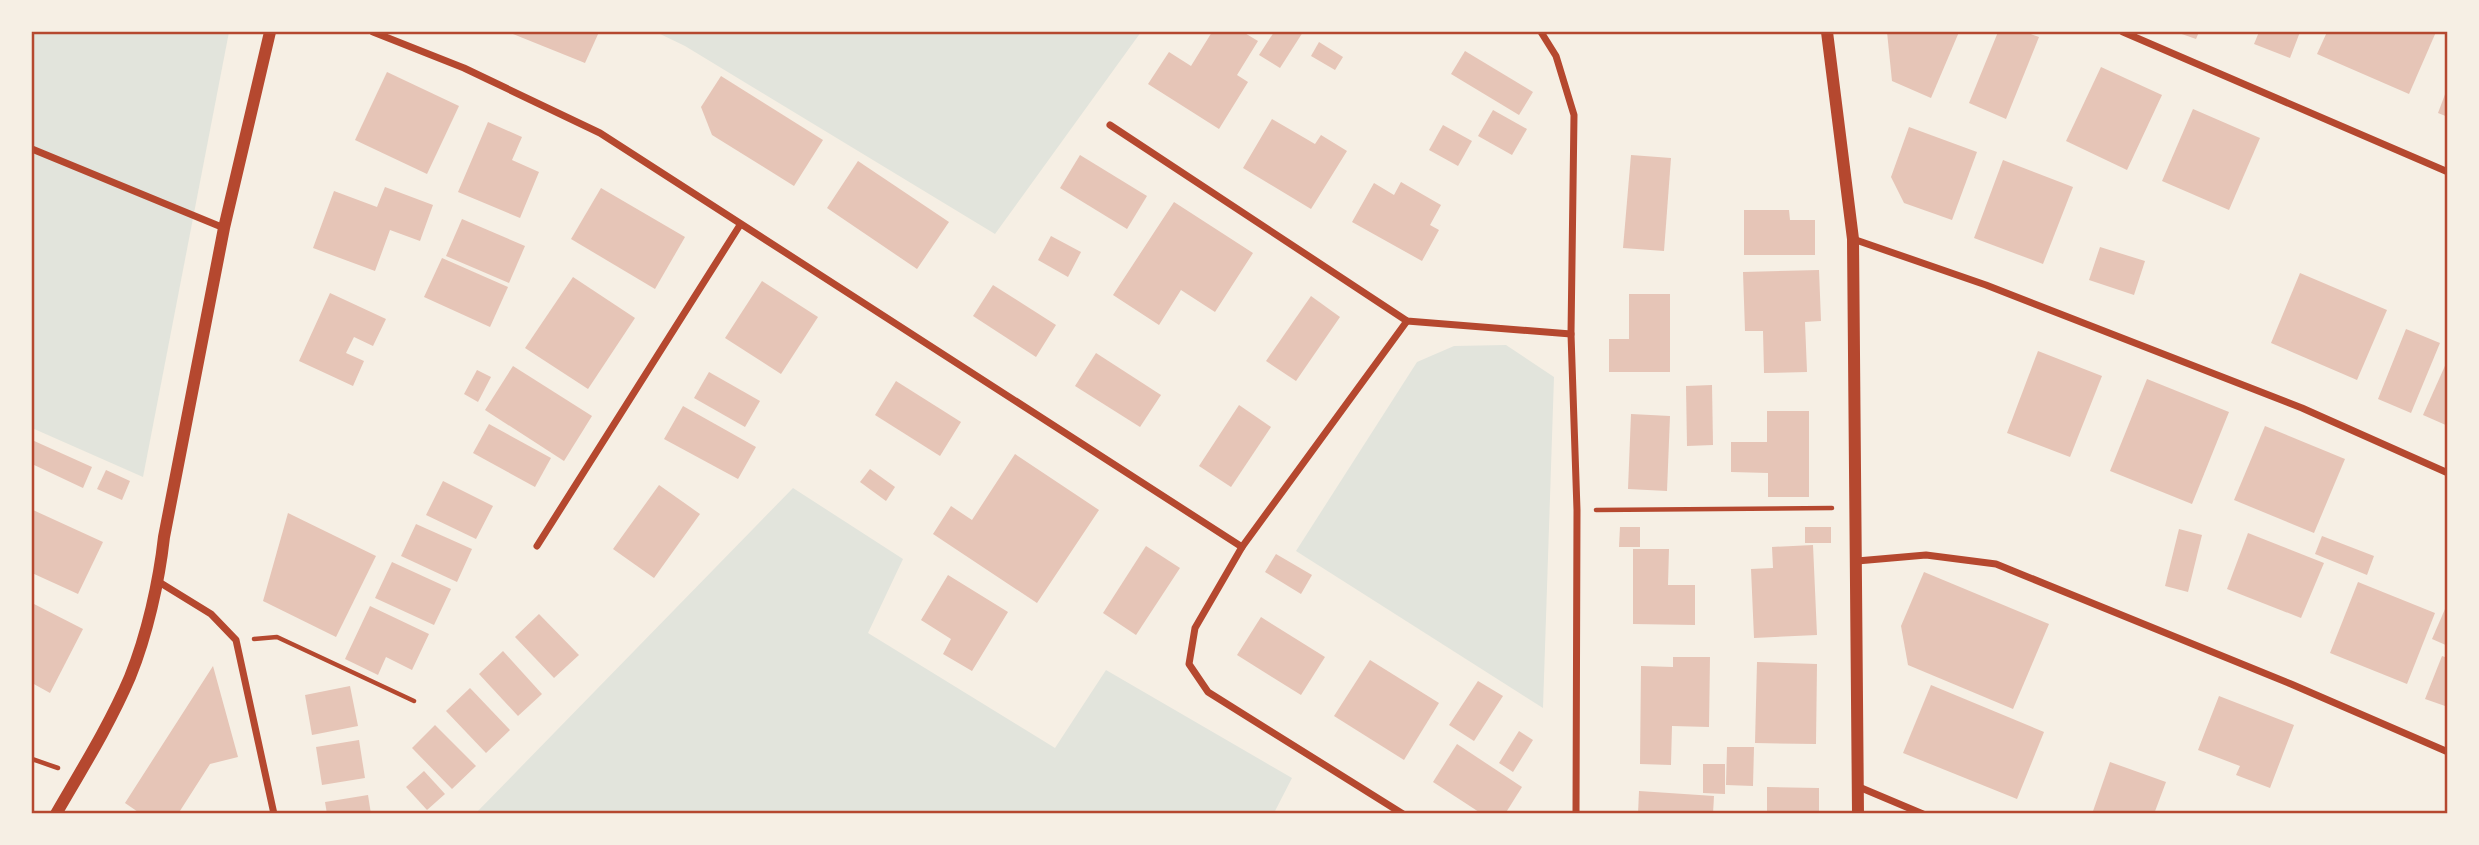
<svg xmlns="http://www.w3.org/2000/svg" width="2479" height="845" viewBox="0 0 2479 845" font-family="Barlow,sans-serif">
<rect width="100%" height="100%" fill="#f6efe4"/>
<!-- green -->
<g fill="#e2e4dc">
<polygon points="32,32 229,32 143,477 32,428"/>
<polygon points="656,32 1141,32 995,234 685,46"/>
<polygon points="1506,345 1554,377 1543,708 1296,551 1417,362 1454,346"/>
<polygon points="793,488 903,559 868,633 1055,748 1106,670 1292,778 1274,813 476,813"/>
</g>
<!-- building -->
<g fill="#e6c5b7">
<polygon points="508,32 599,32 585,63"/>
<polygon points="1212,32 1243,32 1258,41 1237,75 1248,82 1219,129 1148,84 1169,52 1191,66"/>
<polygon points="1274,32 1303,32 1280,68 1259,55"/>
<polygon points="1887,32 1959,32 1931,98 1892,81"/>
<polygon points="1998,32 2025,32 2039,37 2006,119 1969,103"/>
<polygon points="2176,32 2199,32 2196,39"/>
<polygon points="2259,32 2300,32 2290,58 2254,44"/>
<polygon points="2327,32 2436,32 2409,94 2317,54"/>
<polygon points="1319,42 1343,57 1335,70 1311,56"/>
<polygon points="1465,51 1533,92 1519,115 1451,74"/>
<polygon points="2101,67 2162,95 2127,170 2066,141"/>
<polygon points="387,72 459,106 427,174 355,140"/>
<polygon points="721,76 823,140 794,186 712,135 701,107"/>
<polygon points="2447,89 2448,89 2448,117 2438,113"/>
<polygon points="2193,109 2260,138 2229,210 2162,181"/>
<polygon points="1493,110 1527,129 1512,155 1478,136"/>
<polygon points="1272,119 1315,144 1321,135 1347,151 1311,209 1243,168"/>
<polygon points="488,122 522,137 512,160 539,172 520,218 458,192"/>
<polygon points="1443,125 1472,141 1458,166 1429,150"/>
<polygon points="1909,127 1977,152 1952,220 1904,203 1891,177"/>
<polygon points="1080,155 1147,196 1127,229 1060,188"/>
<polygon points="1631,155 1671,158 1664,251 1623,248"/>
<polygon points="2003,160 2073,187 2043,264 1974,238"/>
<polygon points="858,161 949,222 917,269 827,208"/>
<polygon points="1401,182 1441,205 1430,225 1439,230 1422,261 1352,222 1374,183 1394,195"/>
<polygon points="385,187 433,205 420,241 390,230 375,271 313,248 334,191 377,207"/>
<polygon points="601,188 685,237 655,289 571,239"/>
<polygon points="1174,202 1253,253 1215,312 1181,290 1159,325 1113,295"/>
<polygon points="1744,210 1789,210 1790,220 1815,220 1815,255 1744,255"/>
<polygon points="462,219 525,246 509,283 446,256"/>
<polygon points="1051,236 1081,252 1068,277 1038,260"/>
<polygon points="2100,247 2145,261 2134,295 2089,280"/>
<polygon points="442,258 508,287 490,327 424,297"/>
<polygon points="1819,270 1821,321 1805,322 1807,372 1764,373 1763,331 1745,331 1743,272"/>
<polygon points="2300,273 2387,310 2357,380 2271,343"/>
<polygon points="573,277 635,318 588,389 525,348"/>
<polygon points="762,281 818,317 781,374 725,338"/>
<polygon points="993,285 1056,325 1036,357 973,316"/>
<polygon points="330,293 386,319 373,346 354,337 346,353 364,361 353,386 299,361"/>
<polygon points="1629,294 1670,294 1670,372 1609,372 1609,339 1629,339"/>
<polygon points="1311,296 1340,317 1296,381 1266,361"/>
<polygon points="2406,329 2440,343 2411,413 2378,399"/>
<polygon points="2038,351 2102,376 2070,457 2007,433"/>
<polygon points="1096,353 1161,395 1140,427 1075,386"/>
<polygon points="2448,359 2448,426 2423,415"/>
<polygon points="513,366 592,416 564,461 485,410"/>
<polygon points="477,370 491,377 478,402 464,394"/>
<polygon points="709,372 760,401 745,427 694,398"/>
<polygon points="2147,379 2229,412 2192,504 2110,471"/>
<polygon points="896,381 961,422 940,456 875,415"/>
<polygon points="1712,385 1713,445 1687,446 1686,386"/>
<polygon points="1239,405 1271,427 1231,487 1199,466"/>
<polygon points="683,406 756,447 738,479 664,439"/>
<polygon points="1767,411 1809,411 1809,497 1768,497 1768,473 1731,472 1731,442 1767,442"/>
<polygon points="1631,414 1670,416 1667,491 1628,489"/>
<polygon points="489,424 551,458 535,487 473,453"/>
<polygon points="2265,426 2345,459 2314,533 2234,500"/>
<polygon points="32,440 92,467 83,488 32,464"/>
<polygon points="1015,454 1099,510 1037,603 933,534 951,506 972,520"/>
<polygon points="870,469 895,487 886,501 860,482"/>
<polygon points="106,470 130,481 122,500 97,489"/>
<polygon points="443,481 493,506 476,539 426,515"/>
<polygon points="659,485 700,514 654,578 613,549"/>
<polygon points="33,510 103,542 78,594 32,573"/>
<polygon points="288,513 376,556 336,637 263,601"/>
<polygon points="416,524 472,549 457,582 401,556"/>
<polygon points="1620,527 1640,527 1640,547 1619,547"/>
<rect x="1805" y="527" width="26" height="16"/>
<polygon points="2179,529 2202,535 2188,592 2165,586"/>
<polygon points="2248,533 2324,563 2301,618 2227,589"/>
<polygon points="2322,536 2374,556 2367,575 2315,554"/>
<polygon points="1813,545 1817,635 1754,638 1751,569 1773,568 1772,547"/>
<polygon points="1146,546 1180,568 1136,635 1103,613"/>
<polygon points="1633,549 1669,549 1668,585 1695,585 1695,625 1633,624"/>
<polygon points="1276,554 1312,575 1301,594 1265,572"/>
<polygon points="392,562 451,589 434,625 375,598"/>
<polygon points="1924,572 2049,624 2013,709 1908,665 1901,626"/>
<polygon points="948,575 1008,612 972,671 943,654 951,639 921,620"/>
<polygon points="2358,582 2435,613 2407,684 2330,653"/>
<polygon points="32,603 83,629 50,693 32,683"/>
<polygon points="370,606 429,634 412,670 386,657 378,675 345,659"/>
<polygon points="2445,609 2448,611 2448,646 2432,639"/>
<polygon points="539,614 579,655 554,678 515,637"/>
<polygon points="1261,617 1325,657 1301,695 1237,655"/>
<polygon points="503,651 542,694 518,716 479,674"/>
<polygon points="2442,656 2448,658 2448,707 2425,699"/>
<polygon points="1673,657 1710,657 1709,727 1672,726 1671,765 1640,764 1641,666 1673,667"/>
<polygon points="1370,660 1439,703 1404,760 1334,716"/>
<polygon points="1757,662 1817,664 1816,744 1755,743"/>
<polygon points="213,666 238,757 210,764 178,814 141,814 125,803"/>
<polygon points="1478,681 1503,696 1474,741 1449,725"/>
<polygon points="1931,685 2044,732 2017,799 1903,753"/>
<polygon points="350,686 358,726 312,735 305,695"/>
<polygon points="470,688 510,730 486,753 446,711"/>
<polygon points="2219,696 2294,725 2270,788 2236,775 2240,766 2198,750"/>
<polygon points="435,725 476,766 452,789 412,748"/>
<polygon points="1519,731 1533,740 1513,772 1499,763"/>
<polygon points="359,740 365,778 322,785 316,747"/>
<polygon points="1457,744 1522,787 1505,814 1482,814 1433,782"/>
<polygon points="1727,747 1754,747 1753,786 1726,785"/>
<polygon points="2110,762 2166,782 2154,814 2092,814"/>
<polygon points="1703,764 1725,764 1725,794 1703,793"/>
<polygon points="424,771 445,794 427,810 406,787"/>
<polygon points="1767,787 1819,788 1819,814 1767,814"/>
<polygon points="1639,791 1714,796 1713,814 1638,814"/>
<polygon points="368,795 371,814 327,814 325,802"/>
</g>
<g fill="none" stroke-linecap="round" stroke-linejoin="round">
<!-- path -->
<g stroke="#b5482f" stroke-width="4.5">
<polyline points="1596,510 1832,508"/>
<polyline points="254,639 277,637 414,701"/>
<polyline points="32,759 58,768"/>
</g>
<!-- minor -->
<g stroke="#b5482f" stroke-width="7">
<polyline points="373,32 464,68 600,133 1242,547"/>
<polyline points="1541,32 1556,56 1574,115 1571,334 1577,510 1576,814"/>
<polyline points="2123,32 2448,172"/>
<polyline points="1110,125 1407,321 1571,334"/>
<polyline points="32,149 224,228"/>
<polyline points="1853,239 1986,285 2302,408 2448,473"/>
<polyline points="537,546 740,225"/>
<polyline points="1857,561 1926,555 1996,564 2291,684 2448,752"/>
<polyline points="159,582 211,614 236,640 274,814"/>
<polyline points="1859,787 1923,814"/>
<polyline points="1403,814 1208,692 1189,664 1195,628 1242,547 1407,321"/>
</g>
<!-- tertiary -->
<g stroke="#b5482f" stroke-width="12">
<polyline points="1827,32 1853,239 1858,814"/>
<path d="M56,814C82,769 110,724 130,677C147,635 159,582 164,537L224,228L270,32"/>
</g>
</g>
<!-- border -->
<rect width="2479" height="845" fill="none" stroke="#f6efe4" stroke-width="66"/>
<rect x="33" y="33" width="2413" height="779" fill="none" stroke="#b5482f" stroke-width="2.5"/>
</svg>
